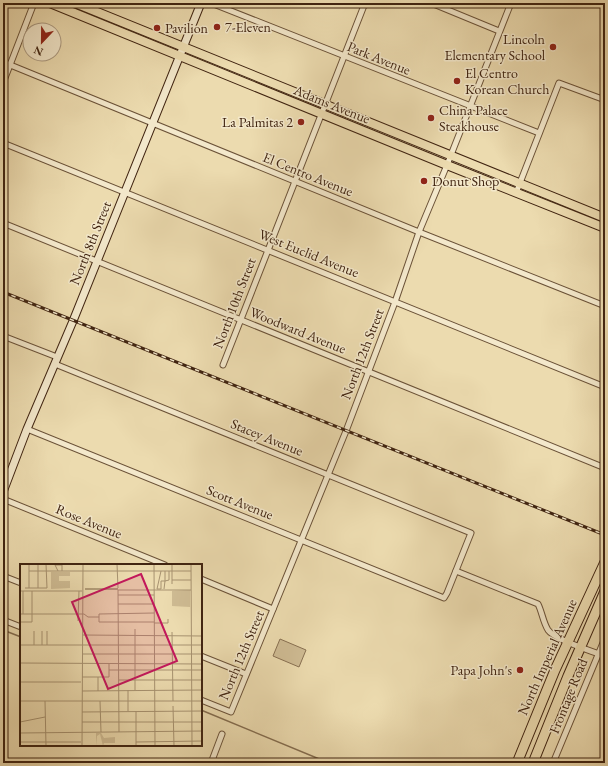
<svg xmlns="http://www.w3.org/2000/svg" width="608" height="766" viewBox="0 0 608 766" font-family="'EB Garamond',serif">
<rect width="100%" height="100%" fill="#ecdbaf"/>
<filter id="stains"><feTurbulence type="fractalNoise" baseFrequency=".005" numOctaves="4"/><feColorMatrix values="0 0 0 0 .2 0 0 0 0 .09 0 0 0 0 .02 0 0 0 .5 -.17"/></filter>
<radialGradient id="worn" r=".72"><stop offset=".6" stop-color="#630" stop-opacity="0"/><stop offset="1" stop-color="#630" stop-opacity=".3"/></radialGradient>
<!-- pitch -->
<polygon fill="#cfbc94" stroke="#887052" points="280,639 306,650 299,667 273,656"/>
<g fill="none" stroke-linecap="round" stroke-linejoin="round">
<!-- stream -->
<g stroke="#846d4f" stroke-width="1.5">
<polyline points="3,630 21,637"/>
<polyline points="201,710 329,763"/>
</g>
<defs>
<g id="street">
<polyline points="211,3 539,133"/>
<polyline points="431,3 499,31"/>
<polyline points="3,62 419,232 605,306"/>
<polyline points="3,83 34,3"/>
<polyline points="3,143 605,387"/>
<polyline points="516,193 559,83 605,100"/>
<polyline points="3,223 605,468"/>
<polyline points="3,336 57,357"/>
<polyline points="223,365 365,3"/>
<polyline points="27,429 444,598 447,593 471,533 55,364"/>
<polyline points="3,499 165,565"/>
<path d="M456,571L538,604C542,612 543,622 548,630C554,639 593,652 605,656"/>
<polyline points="3,576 21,583"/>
<polyline points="201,579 273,609"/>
<polyline points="3,620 21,627"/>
<polyline points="201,656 246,674"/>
<polyline points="201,700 231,712 346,431 395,302 419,232 447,165 511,3"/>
<polyline points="211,763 222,734"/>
<polyline points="553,763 605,638"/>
</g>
<polyline id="secondary" points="3,492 27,429 73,321 201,3"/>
<g id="primary">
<polyline points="50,3 447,165 605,228"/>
<polyline points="75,3 605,218"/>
</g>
<g id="highway">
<polyline points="517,763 555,670 605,562"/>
<polyline points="533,763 568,676 605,591"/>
</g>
</defs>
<!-- street casing -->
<use href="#street" stroke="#6b5238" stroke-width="7"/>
<!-- secondary casing -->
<use href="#secondary" stroke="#402411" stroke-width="9"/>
<!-- primary casing -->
<use href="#primary" stroke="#402411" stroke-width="10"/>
<!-- highway casing -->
<use href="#highway" stroke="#402411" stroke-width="11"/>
<!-- street -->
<use href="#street" stroke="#f3e8cb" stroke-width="5"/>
<!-- secondary -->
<use href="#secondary" stroke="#f3e8cb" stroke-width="7"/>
<!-- primary -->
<use href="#primary" stroke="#ecdbaf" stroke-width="8"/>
<!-- highway -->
<use href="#highway" stroke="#ecdbaf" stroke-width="9"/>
<defs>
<polyline id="rail" points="3,292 605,535"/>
</defs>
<!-- rail casing -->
<use href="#rail" stroke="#402411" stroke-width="3"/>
<!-- rail -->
<use href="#rail" stroke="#f3e8cb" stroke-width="1.5" stroke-dasharray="4.5" stroke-linecap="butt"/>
</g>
<!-- markers -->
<g fill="#8f2418" stroke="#f3e8cb" stroke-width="1.5">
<circle cx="217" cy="27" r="4"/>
<circle cx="157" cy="28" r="4"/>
<circle cx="553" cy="47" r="4"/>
<circle cx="457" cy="81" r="4"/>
<circle cx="431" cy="118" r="4"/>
<circle cx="301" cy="122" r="4"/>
<circle cx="424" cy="181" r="4"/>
<circle cx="520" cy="670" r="4"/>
</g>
<g text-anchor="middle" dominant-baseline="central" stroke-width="3" stroke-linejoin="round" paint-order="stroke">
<!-- poi labels -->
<g font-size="14" fill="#402411" stroke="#f3e8cb" text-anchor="start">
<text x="225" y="27">7-Eleven</text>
<text x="165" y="28">Pavilion</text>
<text x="545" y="39" text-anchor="end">Lincoln<tspan x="545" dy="16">Elementary School</tspan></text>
<text x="465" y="73">El Centro<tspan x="465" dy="16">Korean Church</tspan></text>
<text x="439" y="110">China Palace<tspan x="439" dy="16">Steakhouse</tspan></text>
<text x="293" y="122" text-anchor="end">La Palmitas 2</text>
<text x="432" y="181">Donut Shop</text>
<text x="512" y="670" text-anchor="end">Papa John's</text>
</g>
<!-- street labels -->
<g font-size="14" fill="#402411" stroke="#f3e8cb">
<text transform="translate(379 58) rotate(22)">Park Avenue</text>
<text transform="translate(332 104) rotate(22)">Adams Avenue</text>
<text transform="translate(308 174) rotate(22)">El Centro Avenue</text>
<text transform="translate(90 243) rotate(-68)">North 8th Street</text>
<text transform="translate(309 253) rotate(22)">West Euclid Avenue</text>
<text transform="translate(234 303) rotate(-69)">North 10th Street</text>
<text transform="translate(298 330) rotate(22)">Woodward Avenue</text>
<text transform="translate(362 354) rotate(-69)">North 12th Street</text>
<text transform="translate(267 437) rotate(22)">Stacey Avenue</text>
<text transform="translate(240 502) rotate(22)">Scott Avenue</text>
<text transform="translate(89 521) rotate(22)">Rose Avenue</text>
<text transform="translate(241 655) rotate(-67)">North 12th Street</text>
<text transform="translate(547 657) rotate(-66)">North Imperial Avenue</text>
<text transform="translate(568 696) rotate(-68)">Frontage Road</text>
</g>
</g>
<!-- overview -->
<g transform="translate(20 564)">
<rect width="182" height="182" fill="#ecdbaf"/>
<path d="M31,8H50V12H39V17H50V24L31,25ZM170,26V43L152,42V27Z" fill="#cfbc94"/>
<path d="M76,169H81L84,174L95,173V179H84L83,182L80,170L77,172L76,182Z" fill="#cfbc94"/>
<path fill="none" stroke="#b29d79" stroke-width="2" d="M65,25H98"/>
<path fill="none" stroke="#a79270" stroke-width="1" d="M9,0V24M18,0V24M97,0L98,24M134,0L135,182M171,0L172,182M9,7H171M38,7L35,1H42V7M141,7L137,25H141V17H145L144,25M145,7V17L149,16V7M152,16H171M152,20V0M5,24H27L26,0M0,27H62M98,31H134M98,40H134M0,50H64L68,53H79M3,50V27M58,57L59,27M0,58H12V27M134,58H79V50L134,49M134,59H148V55M115,65V126M152,68L153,137M63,71L182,72M0,81H182M14,81V67M22,81V67M27,81V67M63,90H182M0,99L182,100M89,106H182M62,113H89V99M78,113V127M99,116H182M0,118H61M108,126V147M62,127L182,126M0,137H182M25,137L26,182M80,137L81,168M153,142L154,182M116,147V182M62,148L182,147M0,158L25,153M62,158H182M99,168L98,26H171M0,169L182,167M0,178H61M116,178L182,177M62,182L63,0"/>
<path fill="#c2185b" fill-opacity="0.15" stroke="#c2185b" stroke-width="2" d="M121,10L157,97L88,125L52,38Z"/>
<rect width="182" height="182" fill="none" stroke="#402411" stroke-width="2"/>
</g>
<!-- margin -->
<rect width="608" height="766" fill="none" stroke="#ecdbaf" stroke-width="16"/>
<rect x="4" y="4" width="600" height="758" fill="none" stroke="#402411" stroke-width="2"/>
<rect x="8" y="8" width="592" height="750" fill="none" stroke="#402411"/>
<!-- north arrow -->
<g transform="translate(42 42) rotate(202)"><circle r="19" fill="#f3e8cb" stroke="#ab9a81"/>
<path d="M0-3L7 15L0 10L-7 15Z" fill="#8f2418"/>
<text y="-6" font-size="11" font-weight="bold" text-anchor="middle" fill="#402411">N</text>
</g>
<rect width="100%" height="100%" filter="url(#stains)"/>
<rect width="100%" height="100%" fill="url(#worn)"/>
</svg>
